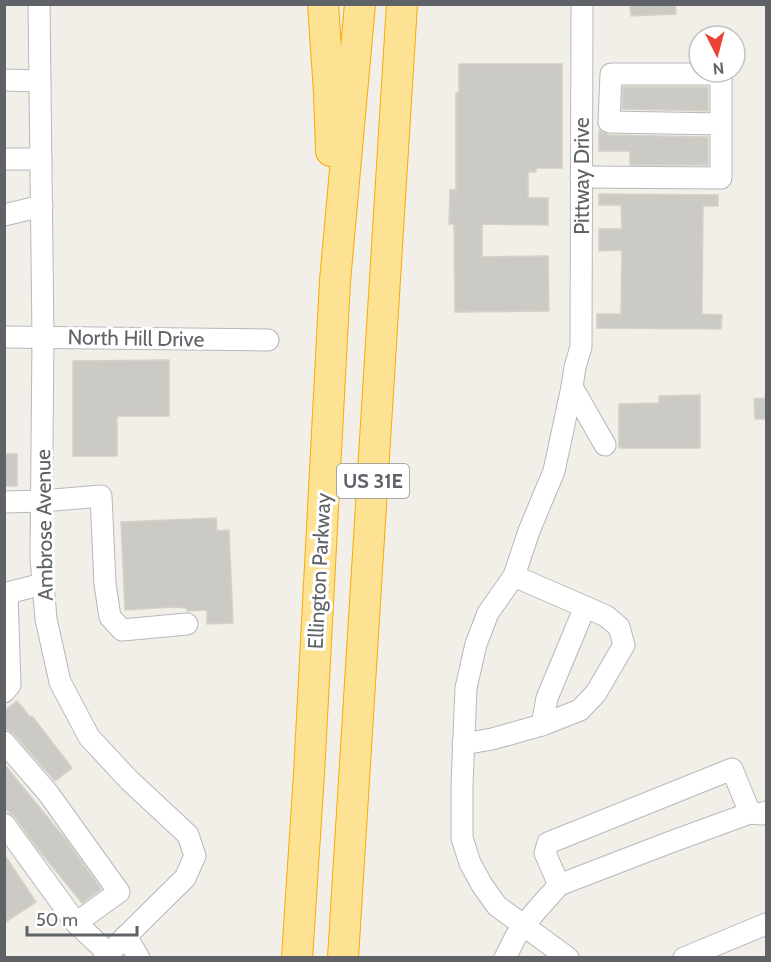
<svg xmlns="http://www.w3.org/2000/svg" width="771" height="962" viewBox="0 0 771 962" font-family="Cabin,sans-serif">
<rect width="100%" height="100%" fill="#f1efe8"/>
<!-- building -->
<g fill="#cccac5" stroke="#d6d1c6" stroke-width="1.5">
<polygon points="630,4 675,4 676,14 631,16"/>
<polygon points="459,64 562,64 562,168 536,168 536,172 528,172 528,198 548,198 548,225 482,224 482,257 548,256 549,311 455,312 454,224 449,224 450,190 456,190 456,93 459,93"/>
<polygon points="623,87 708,87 708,111 622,109"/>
<polygon points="599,130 603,133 609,135 708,137 708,165 630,165 630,151 599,151"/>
<polygon points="599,194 718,195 718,206 703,206 702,314 722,315 721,329 597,328 597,314 621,314 622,250 599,251 599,229 622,229 621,205 599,205"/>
<polygon points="169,360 169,416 117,416 117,456 73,456 73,361"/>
<polygon points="700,395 700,448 619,448 619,404 659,403 659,396"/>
<polygon points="766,398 766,419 755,419 754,399"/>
<rect x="4" y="454" width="13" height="32"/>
<polygon points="216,518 217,531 229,530 233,623 207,624 207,610 187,611 187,608 173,607 125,610 121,522"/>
<polygon points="17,701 30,717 32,716 72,768 55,781 14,734 4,727 4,711"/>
<polygon points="4,764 67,841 101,889 82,903 38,849 14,816 4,808"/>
<polygon points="4,854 36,902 4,923"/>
</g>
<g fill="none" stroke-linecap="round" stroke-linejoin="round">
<defs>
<g id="minor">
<polyline points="39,4 43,337 41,559 46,619 60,682 89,737 129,780 188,835 195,856 185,878 104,958"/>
<polyline points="582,4 581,347 575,367 572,387 605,445"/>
<polyline points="4,80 40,81"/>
<polyline points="4,159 41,159"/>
<polyline points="581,177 721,178 721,74 611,74 609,122 721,124"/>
<polyline points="4,215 42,206"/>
<polyline points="4,337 268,340"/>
<polyline points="4,502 42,501 101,496 105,584 110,617 122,630 187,624"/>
<polyline points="4,692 10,685 7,593 43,584"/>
<polyline points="542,725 547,698 585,607"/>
<polyline points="4,742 48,793 119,892 76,923 4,824"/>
<polyline points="463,744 492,739 542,725 580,710 596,693 624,645 619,627 606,616 514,576"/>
<polyline points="559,885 545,853 548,843 732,769 750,813"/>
<polyline points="76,923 108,953"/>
<polyline points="126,936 139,958"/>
<polyline points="505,958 516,936 535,912 559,885 668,843 750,813 762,814 766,812"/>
<polyline points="568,958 497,906 482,885 470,863 462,838 462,785 466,688 476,644 488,613 514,576 529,531 554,471 572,387"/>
<polyline points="684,958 766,924"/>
</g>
<g id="highway">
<polyline points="323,4 329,93 331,151"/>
<polyline points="297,958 309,774 335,281 360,4"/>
<polyline points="343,958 402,4"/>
</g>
</defs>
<!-- minor casing -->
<use href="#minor" stroke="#b5b8bc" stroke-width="23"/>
<!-- highway casing -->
<use href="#highway" stroke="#f9ab00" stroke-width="32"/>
<!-- minor -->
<use href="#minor" stroke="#fff" stroke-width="21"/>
<!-- highway -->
<use href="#highway" stroke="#fde293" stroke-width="30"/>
</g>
<g text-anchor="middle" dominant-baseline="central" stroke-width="6" stroke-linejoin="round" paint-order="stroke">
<!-- shield labels -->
<rect fill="#fff" stroke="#8f9295" stroke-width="1.5" x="337" y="464" width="72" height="34" rx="4.5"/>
<g font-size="20" font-weight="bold" fill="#5f6368">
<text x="373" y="481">US 31E</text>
</g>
<!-- street labels -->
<g font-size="21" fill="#5f6368" stroke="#fff">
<text transform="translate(581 176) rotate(-90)">Pittway Drive</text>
<text transform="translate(136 338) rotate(1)">North Hill Drive</text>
<text transform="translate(44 525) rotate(-91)">Ambrose Avenue</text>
<text transform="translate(319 571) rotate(-87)">Ellington Parkway</text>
</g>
</g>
<!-- border -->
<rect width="771" height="962" fill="none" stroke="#5f6368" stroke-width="12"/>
<!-- north arrow -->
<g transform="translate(717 54) rotate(174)"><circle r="28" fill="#ffffff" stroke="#bfc1c3" stroke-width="1.5"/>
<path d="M0-4.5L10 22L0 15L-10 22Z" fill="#ea4335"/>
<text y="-9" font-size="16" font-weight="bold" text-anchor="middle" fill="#5f6368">N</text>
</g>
<!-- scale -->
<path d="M27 926v9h110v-9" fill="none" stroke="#5f6368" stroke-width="3"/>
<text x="36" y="926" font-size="18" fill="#5f6368" stroke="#ffffff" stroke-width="4.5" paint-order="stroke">50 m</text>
</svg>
